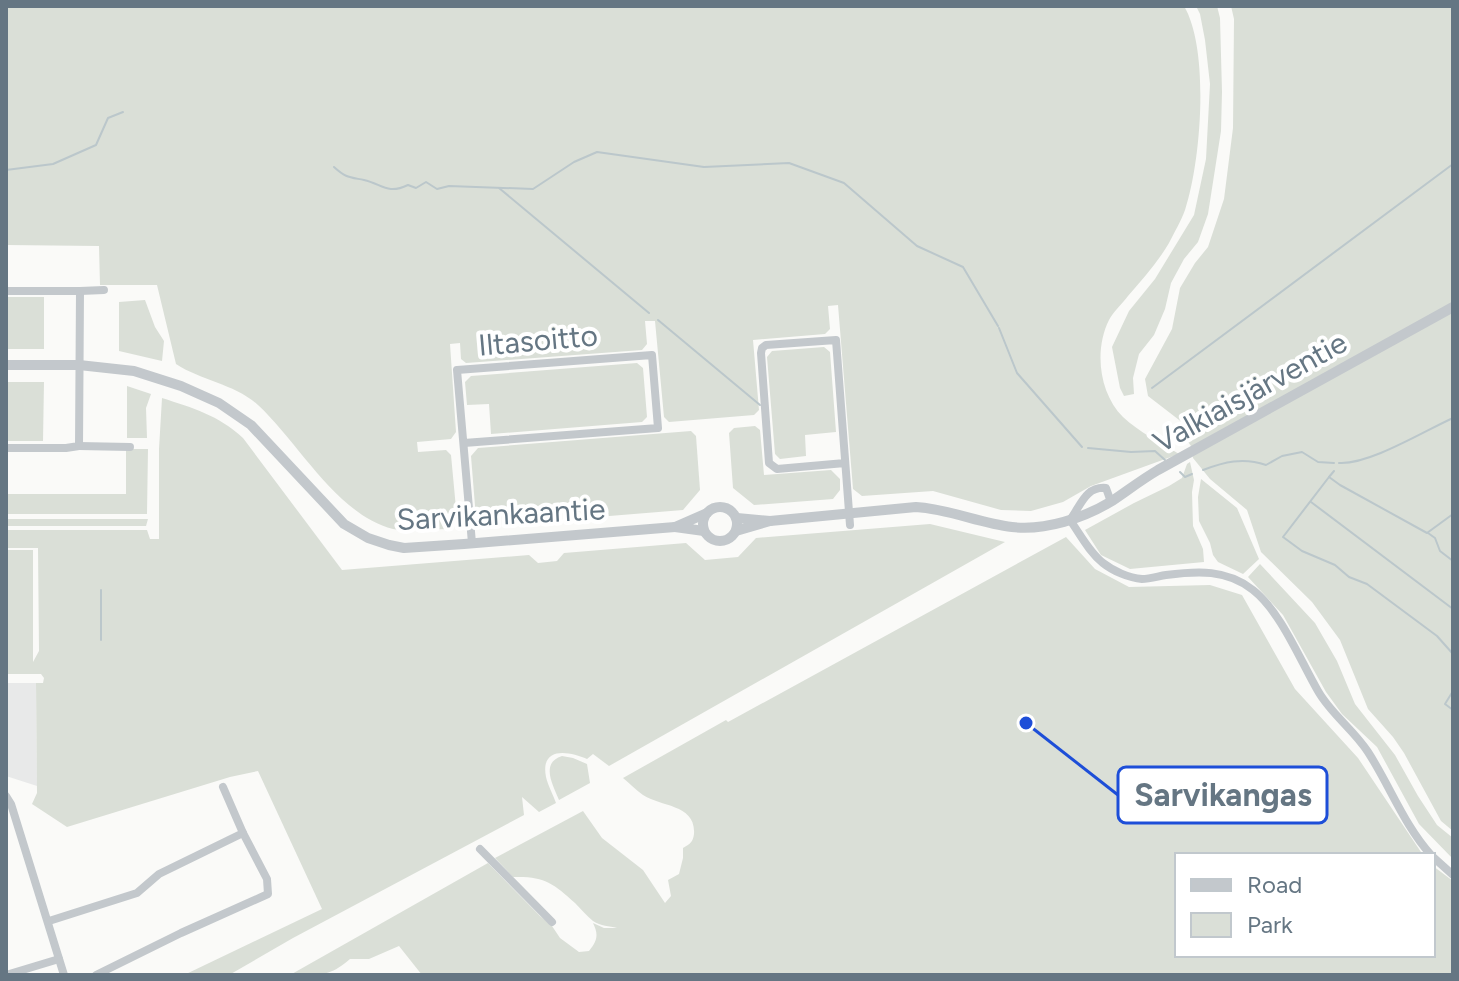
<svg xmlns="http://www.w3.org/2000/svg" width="1459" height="981" viewBox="0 0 1459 981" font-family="Figtree,sans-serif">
<rect width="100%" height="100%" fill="#fafaf8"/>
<!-- built -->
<polygon fill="#e8e9e9" points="6,683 36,683 37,786 6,776"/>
<!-- green -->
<g fill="#dadfd7">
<path d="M6,6H1184C1210,50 1201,162 1185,210C1181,221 1174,233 1169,243C1158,262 1142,280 1128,296C1122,304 1113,312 1109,320C1094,350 1099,393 1123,417C1139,432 1161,443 1179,454L1091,486L1063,502L1031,511L1001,510L933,491L862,496L853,489L838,305L828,306L830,329L825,334L753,340L759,410L754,415L669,422L664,417L655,321H645L647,344L642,350L466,363L461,359L460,343L450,344L456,432L451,439L417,442L418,452L446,450L451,455L457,519L449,529C432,529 410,533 393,529C337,515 299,443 258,405C235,384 202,381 176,364L157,285H100L99,246L6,245Z"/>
<polygon points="1196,6 1217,6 1220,18 1222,92 1221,131 1208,214 1198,242 1184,259 1171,283 1165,309 1154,335 1139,354 1133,378 1134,394 1124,396 1120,388 1112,347 1129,311 1155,279 1194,215 1206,159 1210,84 1205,40 1200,14"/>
<polygon points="1231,6 1453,6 1453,831 1441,821 1404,753 1393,737 1368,709 1340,640 1312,602 1261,552 1247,510 1210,479 1193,458 1191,446 1178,428 1183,423 1148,396 1145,379 1172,329 1180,288 1195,263 1208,247 1224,199 1233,128 1234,19"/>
<rect x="6" y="297" width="38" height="52"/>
<polygon points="145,300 155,327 164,341 162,361 119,351 119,302"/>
<polygon points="824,347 830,352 836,432 805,435 806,456 780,459 775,454 767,357 772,351"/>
<polygon points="637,363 643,368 647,417 642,422 491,434 489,404 467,405 465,382 471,376"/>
<polygon points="6,382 44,382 43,441 6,441"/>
<polygon points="127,386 151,394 146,408 147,438 127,438"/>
<path d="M162,398C193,408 218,415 243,438L342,570L529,555L538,563L557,561L564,553L686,543L705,560L738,557L756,538L930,524L1005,542L609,766L593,754L587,759C569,751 540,746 546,777C548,786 553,794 556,803L539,812L522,797L524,815L293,938L229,975H184L322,909L258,771L230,777L67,827L32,804L37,793L36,683H43L44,678L41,674H6V550H33V662L39,651L38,548H6V530H147L150,539H159V449Z"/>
<polygon points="755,426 760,430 764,475 831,470 840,479 840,490 833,499 754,505 733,488 729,433 734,428"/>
<polygon points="691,431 696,436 700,490 683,510 485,526 476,518 471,456 478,448"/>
<polygon points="126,449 148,449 147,514 6,514 6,494 126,494"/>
<polygon points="1190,462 1194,480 1192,492 1193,526 1203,549 1204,562 1130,569 1101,555 1085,530 1134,503 1169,486 1182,478 1187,464"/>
<polygon points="1201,479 1237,508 1259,559 1243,574 1218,562 1213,555 1210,543 1199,521 1198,497"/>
<polygon points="6,519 148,519 146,526 6,526"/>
<path d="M1066,537L1095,569L1129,587L1210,585L1242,595L1295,689L1358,758L1423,855H1177V955H1433V866L1453,881V975H422L399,946L369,959H350C329,978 316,975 290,975L488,863L540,916L552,926L560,938L579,952L589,951C597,941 599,935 593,923L604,928H617C609,926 601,926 593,921C587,916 581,909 575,903C553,883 544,876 513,877L495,858L583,811L602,838L643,870L665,903L671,896L668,880L679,874L683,858V848C690,844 693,842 694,834C696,804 661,807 643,795C636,790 629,783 623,778L726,720L728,722Z"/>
<polygon points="1260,564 1315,623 1337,661 1355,704 1395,755 1418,796 1437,825 1453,838 1453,859 1419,824 1377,747 1342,714 1326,692 1283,615 1248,577"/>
<path d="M562,756L573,758L587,764L590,783L559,800C553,785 540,763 562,756Z"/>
</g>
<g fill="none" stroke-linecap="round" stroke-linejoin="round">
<!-- stream -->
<g stroke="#bbc7cb" stroke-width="2">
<path d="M334,167C346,178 349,177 364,180C382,184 387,195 408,185L416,188L426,182L437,189L449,186L533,189L574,162L597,152L704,167L789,163L844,183L917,246L963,267L998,326"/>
<polyline points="6,170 53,164 96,145 108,118 123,112"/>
<polyline points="499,188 649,313"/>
<polyline points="658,320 760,405"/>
<polyline points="999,328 1017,373 1082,447"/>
<polyline points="1152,388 1453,164"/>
<polyline points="1088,448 1131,452 1155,451 1165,460"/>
<path d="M1339,463C1369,465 1424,431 1453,418"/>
<path d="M1203,470C1224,462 1243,457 1266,465L1282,456L1302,452L1318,462L1334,463"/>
<polyline points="1334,471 1329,477 1340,485 1427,533 1453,514"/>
<polyline points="1180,472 1185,477 1192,474"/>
<polyline points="1329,477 1283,537 1302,551 1335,565 1349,577 1367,584 1437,636 1453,654"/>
<polyline points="1311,502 1453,609"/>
<polyline points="1428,533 1435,538 1440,551 1453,561"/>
<polyline points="101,590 101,640"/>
<polyline points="1453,691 1445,704 1453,710"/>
</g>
<!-- minor -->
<g stroke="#c3c8cc" stroke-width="8">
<polyline points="6,291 80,291 79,446 66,448 6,448"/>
<polyline points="80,291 104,290"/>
<polyline points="464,443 658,428 652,355 457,370 472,543"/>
<polyline points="79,446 130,447"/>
<polyline points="845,463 777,469 769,463 761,353 762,348 766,345 836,340 850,525"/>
<path d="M1111,502L1106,488C1086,486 1081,505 1070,520C1080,534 1089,552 1103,563C1113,571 1129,578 1142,579C1150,579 1159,576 1166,575C1197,571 1227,569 1253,590C1281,612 1300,660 1318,691C1331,714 1354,730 1368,752C1390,786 1404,825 1431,855"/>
<polyline points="6,796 11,804 64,975"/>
<polyline points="480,849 552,922"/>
<polyline points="1433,857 1453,875"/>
<polyline points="49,921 137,893 159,874 243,833"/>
<polyline points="6,975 59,959"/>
<polyline points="96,975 181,933 268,894 267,879 243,833 223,787"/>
</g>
<!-- tertiary -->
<g stroke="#c3c8cc" stroke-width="10">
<polyline points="6,365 79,365 134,371 181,386 219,403 251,425 344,524 368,538 389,545 404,548 464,544 675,527"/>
<circle cx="720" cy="524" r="17"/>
<path d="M770,521L916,507C949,509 979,523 1012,527C1045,531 1084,518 1112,501C1127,491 1141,480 1158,470L1453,307"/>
<polyline points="704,531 675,527 707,513"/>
<polyline points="736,531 770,521 737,518"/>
</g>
</g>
<g text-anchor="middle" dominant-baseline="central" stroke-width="8" stroke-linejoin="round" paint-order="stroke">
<!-- street labels -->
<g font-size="30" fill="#657683" stroke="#fff">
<text transform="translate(538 340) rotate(-5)">Iltasoitto</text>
<text transform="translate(1250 392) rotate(-29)">Valkiaisjärventie</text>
<text transform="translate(501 514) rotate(-3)">Sarvikankaantie</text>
</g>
</g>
<!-- callouts -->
<path fill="none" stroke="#1d4ed8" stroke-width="3" d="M1026 723L1118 795"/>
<circle fill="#1d4ed8" stroke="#fff" stroke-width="3" cx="1026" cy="723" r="8"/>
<rect fill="#fff" stroke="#1d4ed8" stroke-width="3" x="1118" y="767" width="209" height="56" rx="8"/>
<g font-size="32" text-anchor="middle" font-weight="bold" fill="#657683">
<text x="1223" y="806">Sarvikangas</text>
</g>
<!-- border -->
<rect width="1459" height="981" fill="none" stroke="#657683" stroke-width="16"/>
<!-- legend -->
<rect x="1175" y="853" width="260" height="104" fill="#ffffff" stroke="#c1c8cd" stroke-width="2"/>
<rect x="1191" y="879" width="40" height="12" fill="#c3c8cc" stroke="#c1c8cd" stroke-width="2"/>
<text x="1247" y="893" font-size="24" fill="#657683">Road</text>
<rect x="1191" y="913" width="40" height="24" fill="#dadfd7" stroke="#c1c8cd" stroke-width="2"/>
<text x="1247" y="933" font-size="24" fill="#657683">Park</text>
</svg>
